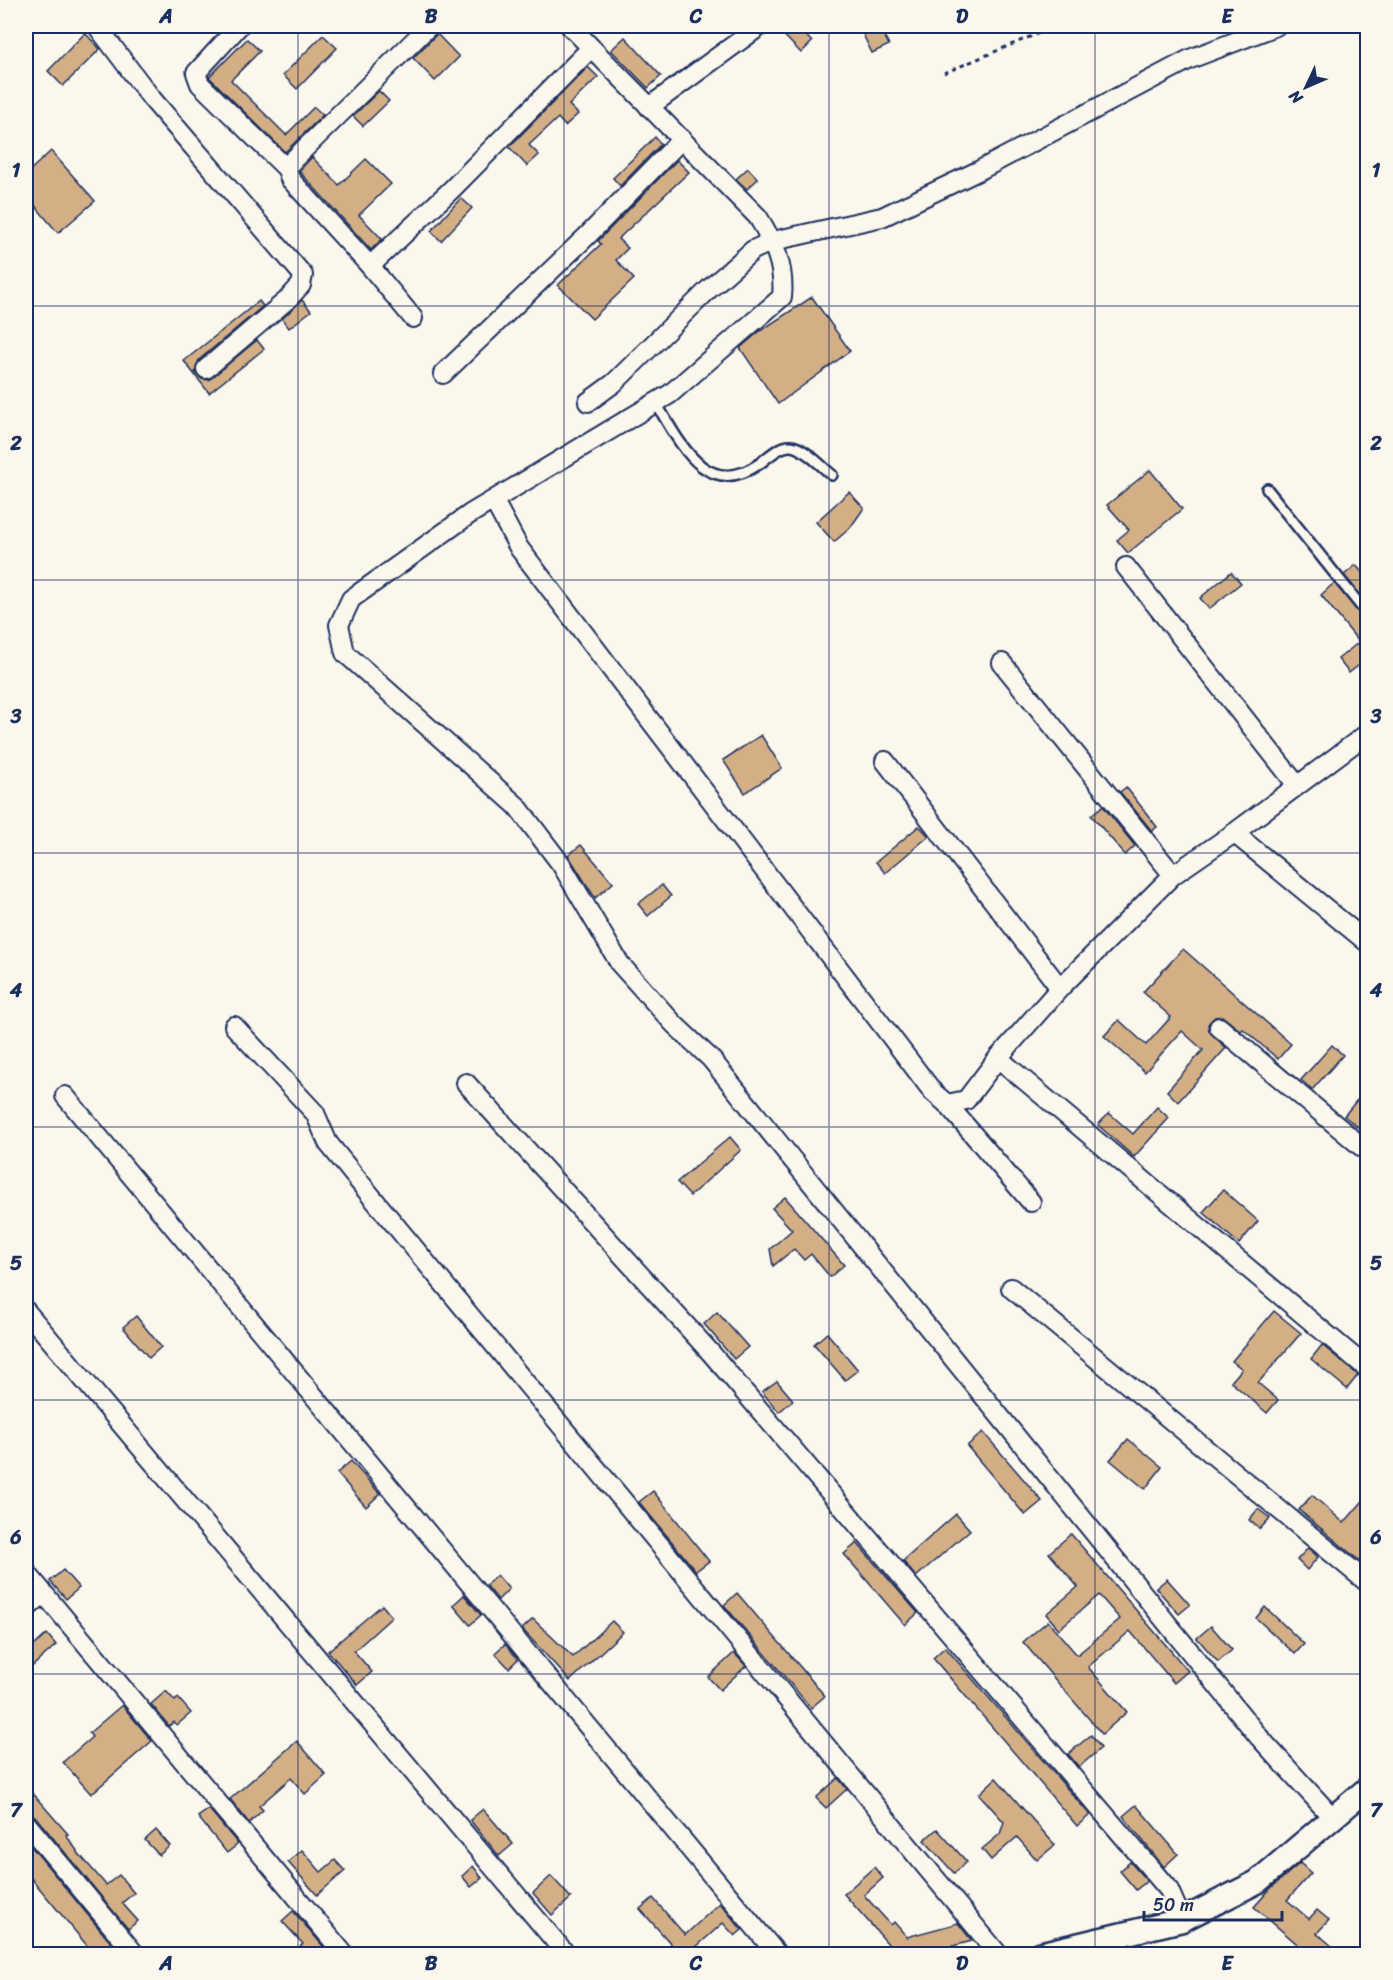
<svg xmlns="http://www.w3.org/2000/svg" width="1393" height="1980" viewBox="0 0 1393 1980" font-family="Sriracha,sans-serif">
<rect width="100%" height="100%" fill="#fbf7ec"/>
<filter id="ink" filterUnits="userSpaceOnUse"><feTurbulence type="fractalNoise" baseFrequency=".0167" numOctaves="2"/><feDisplacementMap in="SourceGraphic" scale="12" xChannelSelector="R" yChannelSelector="G"/><feConvolveMatrix kernelMatrix="1 2 1 2 8 2 1 2 1" color-interpolation-filters="sRGB"/></filter>
<g filter="url(#ink)">
<!-- building -->
<g fill="#d4af86" stroke="#1b2f5e" stroke-width="1.5">
<polygon points="775,26 797,26 812,42 801,53"/>
<polygon points="859,26 879,26 889,45 872,53"/>
<polygon points="85,33 100,49 63,86 48,71"/>
<polygon points="437,34 459,57 435,81 413,58"/>
<polygon points="323,35 337,48 297,89 283,75"/>
<polygon points="625,37 661,76 648,88 611,50"/>
<polygon points="247,39 260,51 231,80 286,135 314,107 323,115 285,152 209,77"/>
<polygon points="588,67 598,77 569,105 578,114 565,126 558,118 529,145 539,155 527,166 509,147"/>
<polygon points="379,91 389,101 363,126 353,116"/>
<polygon points="655,137 661,144 620,186 613,178"/>
<polygon points="51,151 95,201 58,233 26,195 26,174"/>
<polygon points="312,157 339,185 366,159 391,184 359,215 382,239 371,250 299,171"/>
<polygon points="677,160 689,172 618,239 628,248 616,260 634,279 592,319 558,285 601,244 598,241"/>
<polygon points="748,168 758,179 747,189 736,179"/>
<polygon points="461,198 472,208 441,241 431,231"/>
<polygon points="812,297 850,351 778,404 740,348 760,331"/>
<polygon points="302,300 311,311 289,328 282,319"/>
<polygon points="259,301 263,306 199,360 195,372 202,379 209,380 257,340 264,349 209,393 184,361"/>
<polygon points="1150,470 1182,509 1128,553 1117,540 1129,530 1107,505"/>
<polygon points="849,492 864,508 850,528 834,542 816,522"/>
<polygon points="1356,565 1368,580 1368,604 1344,575"/>
<polygon points="1231,572 1241,583 1209,609 1200,598"/>
<polygon points="1334,583 1368,622 1368,658 1349,673 1338,659 1359,642 1321,595"/>
<polygon points="761,735 782,768 745,793 723,760"/>
<polygon points="1126,787 1157,827 1152,831 1120,792"/>
<polygon points="1103,806 1135,846 1125,855 1091,815"/>
<polygon points="919,826 929,836 885,873 876,862"/>
<polygon points="581,845 613,883 595,898 568,855"/>
<polygon points="662,885 671,896 648,916 638,904"/>
<polygon points="1183,949 1291,1044 1278,1059 1243,1029 1241,1031 1222,1016 1215,1017 1208,1024 1209,1031 1226,1048 1178,1102 1167,1091 1203,1050 1182,1031 1145,1072 1104,1036 1119,1020 1146,1045 1171,1017 1143,992"/>
<polygon points="1332,1045 1343,1055 1312,1090 1301,1080"/>
<polygon points="1357,1100 1368,1109 1368,1135 1344,1116"/>
<polygon points="1157,1107 1169,1118 1134,1157 1098,1125 1109,1113 1133,1134"/>
<polygon points="730,1137 741,1150 690,1196 677,1182"/>
<polygon points="1223,1190 1258,1221 1239,1244 1203,1212"/>
<polygon points="785,1197 844,1265 830,1277 811,1254 804,1260 794,1249 773,1266 770,1249 792,1230 772,1208"/>
<polygon points="1274,1311 1301,1333 1258,1383 1278,1400 1267,1413 1231,1382 1242,1369 1232,1361"/>
<polygon points="717,1312 748,1347 734,1359 704,1324"/>
<polygon points="136,1316 161,1347 149,1358 123,1327"/>
<polygon points="827,1333 858,1370 845,1380 814,1344"/>
<polygon points="1322,1345 1358,1375 1347,1389 1311,1359"/>
<polygon points="777,1381 793,1400 779,1412 762,1392"/>
<polygon points="983,1432 1042,1501 1025,1515 967,1446"/>
<polygon points="1128,1439 1162,1467 1145,1489 1110,1460"/>
<polygon points="351,1461 380,1494 366,1507 337,1473"/>
<polygon points="653,1491 709,1561 696,1571 639,1502"/>
<polygon points="1312,1495 1344,1523 1368,1495 1368,1568 1299,1510"/>
<polygon points="1258,1509 1270,1518 1260,1529 1249,1520"/>
<polygon points="956,1514 970,1530 916,1577 903,1561"/>
<polygon points="1071,1534 1188,1671 1174,1683 1130,1631 1088,1667 1127,1712 1102,1734 1023,1642 1048,1621 1077,1655 1120,1619 1099,1595 1059,1629 1046,1614 1078,1587 1049,1553"/>
<polygon points="857,1543 918,1613 905,1625 844,1554"/>
<polygon points="1308,1548 1318,1557 1307,1570 1297,1560"/>
<polygon points="63,1570 79,1588 66,1599 50,1581"/>
<polygon points="497,1575 509,1589 498,1600 486,1585"/>
<polygon points="1167,1579 1190,1605 1179,1614 1156,1588"/>
<polygon points="737,1593 825,1696 811,1708 724,1605"/>
<polygon points="464,1595 481,1615 470,1625 453,1605"/>
<polygon points="382,1605 392,1617 354,1651 372,1672 357,1685 328,1651"/>
<polygon points="1265,1607 1304,1644 1295,1654 1256,1618"/>
<polygon points="533,1619 573,1657 612,1621 623,1632 570,1681 522,1629"/>
<polygon points="1211,1626 1232,1650 1218,1662 1197,1638"/>
<polygon points="47,1634 56,1645 26,1672 26,1653"/>
<polygon points="505,1644 518,1659 509,1668 495,1653"/>
<polygon points="945,1647 1090,1815 1077,1826 933,1658"/>
<polygon points="734,1653 746,1666 720,1690 708,1677"/>
<polygon points="166,1691 175,1701 178,1698 191,1713 177,1725 174,1722 169,1726 151,1704"/>
<polygon points="122,1705 152,1741 91,1794 63,1762 92,1737 89,1733"/>
<polygon points="1091,1735 1101,1748 1079,1767 1068,1754"/>
<polygon points="297,1741 326,1775 305,1794 291,1778 259,1806 263,1810 249,1823 230,1799"/>
<polygon points="838,1778 847,1789 826,1808 816,1798"/>
<polygon points="996,1778 1055,1845 1037,1860 1017,1837 991,1860 982,1849 1000,1834 1004,1822 979,1794"/>
<polygon points="26,1786 68,1834 66,1835 80,1855 106,1885 119,1875 134,1893 122,1903 138,1921 128,1929 35,1816 26,1812"/>
<polygon points="1136,1805 1178,1854 1164,1867 1123,1816"/>
<polygon points="209,1809 238,1844 227,1853 198,1817"/>
<polygon points="483,1809 513,1844 499,1856 470,1820"/>
<polygon points="937,1829 967,1862 954,1873 924,1840"/>
<polygon points="156,1830 170,1846 159,1855 145,1840"/>
<polygon points="26,1840 111,1943 109,1945 117,1954 94,1954 26,1872"/>
<polygon points="302,1850 321,1872 335,1860 345,1871 317,1895 288,1862"/>
<polygon points="1130,1862 1147,1881 1136,1890 1120,1871"/>
<polygon points="1300,1863 1311,1873 1287,1900 1309,1919 1317,1910 1329,1920 1317,1933 1341,1954 1309,1954 1254,1907 1270,1889"/>
<polygon points="473,1866 482,1878 471,1887 462,1876"/>
<polygon points="874,1867 883,1878 864,1895 891,1925 894,1922 907,1937 958,1923 972,1941 922,1954 897,1954 844,1894"/>
<polygon points="551,1876 571,1898 552,1915 533,1893"/>
<polygon points="653,1898 685,1935 720,1903 742,1930 735,1936 723,1923 688,1954 664,1954 673,1946 640,1909"/>
<polygon points="293,1911 323,1946 313,1954 291,1954 303,1944 282,1921"/>
</g>
<g fill="none" stroke-linecap="round" stroke-linejoin="round">
<defs>
<g id="service">
<path d="M656,403C680,443 706,500 759,464C767,458 780,445 791,446C804,447 822,467 832,475"/>
<polyline points="1267,489 1368,615"/>
</g>
<g id="minor">
<polyline points="97,26 152,99 303,275 301,285 287,300 206,369"/>
<polyline points="239,26 196,73 200,84 287,169"/>
<path d="M570,26L758,217C774,243 785,266 782,297L670,394L470,514L351,599L339,625L345,653L517,806L561,864L620,964L674,1024L711,1059L1259,1737L1333,1818"/>
<polyline points="649,107 760,26"/>
<polyline points="370,266 451,190 591,48"/>
<polyline points="413,318 370,266 290,179 287,169 292,161 429,26"/>
<polyline points="443,374 588,235 682,139"/>
<polyline points="588,402 614,383 708,290 753,250 773,241 882,217 980,170 1190,59 1276,26"/>
<polyline points="494,501 519,548 933,1092 947,1104 966,1100 998,1058 1060,988 1173,875 1234,833 1368,733"/>
<polyline points="1126,567 1296,784"/>
<polyline points="1002,663 1173,875"/>
<polyline points="885,761 1060,988"/>
<polyline points="1234,833 1368,943"/>
<polyline points="234,1026 315,1113 328,1143 357,1179 998,1954"/>
<polyline points="1219,1027 1368,1152"/>
<polyline points="998,1058 1368,1369"/>
<polyline points="466,1083 711,1353 1169,1890 1182,1920"/>
<polyline points="65,1096 777,1954"/>
<polyline points="947,1104 1031,1202"/>
<polyline points="1011,1288 1368,1583"/>
<polyline points="26,1311 566,1954"/>
<polyline points="26,1572 344,1954"/>
<polyline points="26,1609 43,1594"/>
<polyline points="26,1823 135,1954"/>
<polyline points="1117,1934 1121,1954"/>
</g>
<polyline id="tertiary" points="1039,1954 1182,1920 1257,1882 1368,1788"/>
</defs>
<!-- service casing -->
<use href="#service" stroke="#1b2f5e" stroke-width="14"/>
<!-- minor casing -->
<use href="#minor" stroke="#1b2f5e" stroke-width="22"/>
<!-- tertiary casing -->
<use href="#tertiary" stroke="#1b2f5e" stroke-width="27"/>
<!-- path -->
<polyline stroke="#1b2f5e" stroke-width="3" stroke-dasharray="4.5 4.5" stroke-linecap="butt" points="944,73 1056,26"/>
<!-- service -->
<use href="#service" stroke="#fbf7ec" stroke-width="9"/>
<!-- minor -->
<use href="#minor" stroke="#fbf7ec" stroke-width="18"/>
<!-- tertiary -->
<use href="#tertiary" stroke="#fbf7ec" stroke-width="22"/>
</g>
</g>
<!-- grid -->
<path fill="none" stroke="#1b2f5e" stroke-width="1.5" stroke-opacity="0.55" d="M298,26V1954M564,26V1954M829,26V1954M1095,26V1954M26,306H1368M26,580H1368M26,853H1368M26,1127H1368M26,1400H1368M26,1674H1368"/>
<!-- margin -->
<rect width="1393" height="1980" fill="none" stroke="#fbf7ec" stroke-width="66"/>
<!-- north arrow -->
<g transform="translate(1306 87) rotate(226)" stroke="#fbf7ec" stroke-width="4.5" paint-order="stroke">
<path d="M0-4.5L10 22L0 15L-10 22Z" fill="#1b2f5e"/>
<text y="-9" font-size="16" font-weight="bold" text-anchor="middle" fill="#1b2f5e">N</text>
</g>
<!-- scale -->
<path d="M1144 1911v9h138v-9" fill="none" stroke="#1b2f5e" stroke-width="3"/>
<text x="1153" y="1911" font-size="18" fill="#1b2f5e" stroke="#fbf7ec" stroke-width="4.5" paint-order="stroke">50 m</text>
<rect x="33" y="33" width="1327" height="1914" fill="none" stroke="#1b2f5e" stroke-width="2"/>
<g font-size="20" text-anchor="middle" font-weight="bold" fill="#1b2f5e">
<text x="166" y="23">A</text>
<text x="431" y="23">B</text>
<text x="696" y="23">C</text>
<text x="962" y="23">D</text>
<text x="1227" y="23">E</text>
<text x="16" y="177">1</text>
<text x="1376" y="177">1</text>
<text x="16" y="450">2</text>
<text x="1376" y="450">2</text>
<text x="16" y="723">3</text>
<text x="1376" y="723">3</text>
<text x="16" y="997">4</text>
<text x="1376" y="997">4</text>
<text x="16" y="1270">5</text>
<text x="1376" y="1270">5</text>
<text x="16" y="1544">6</text>
<text x="1376" y="1544">6</text>
<text x="16" y="1817">7</text>
<text x="1376" y="1817">7</text>
<text x="166" y="1970">A</text>
<text x="431" y="1970">B</text>
<text x="696" y="1970">C</text>
<text x="962" y="1970">D</text>
<text x="1227" y="1970">E</text>
</g>
</svg>
